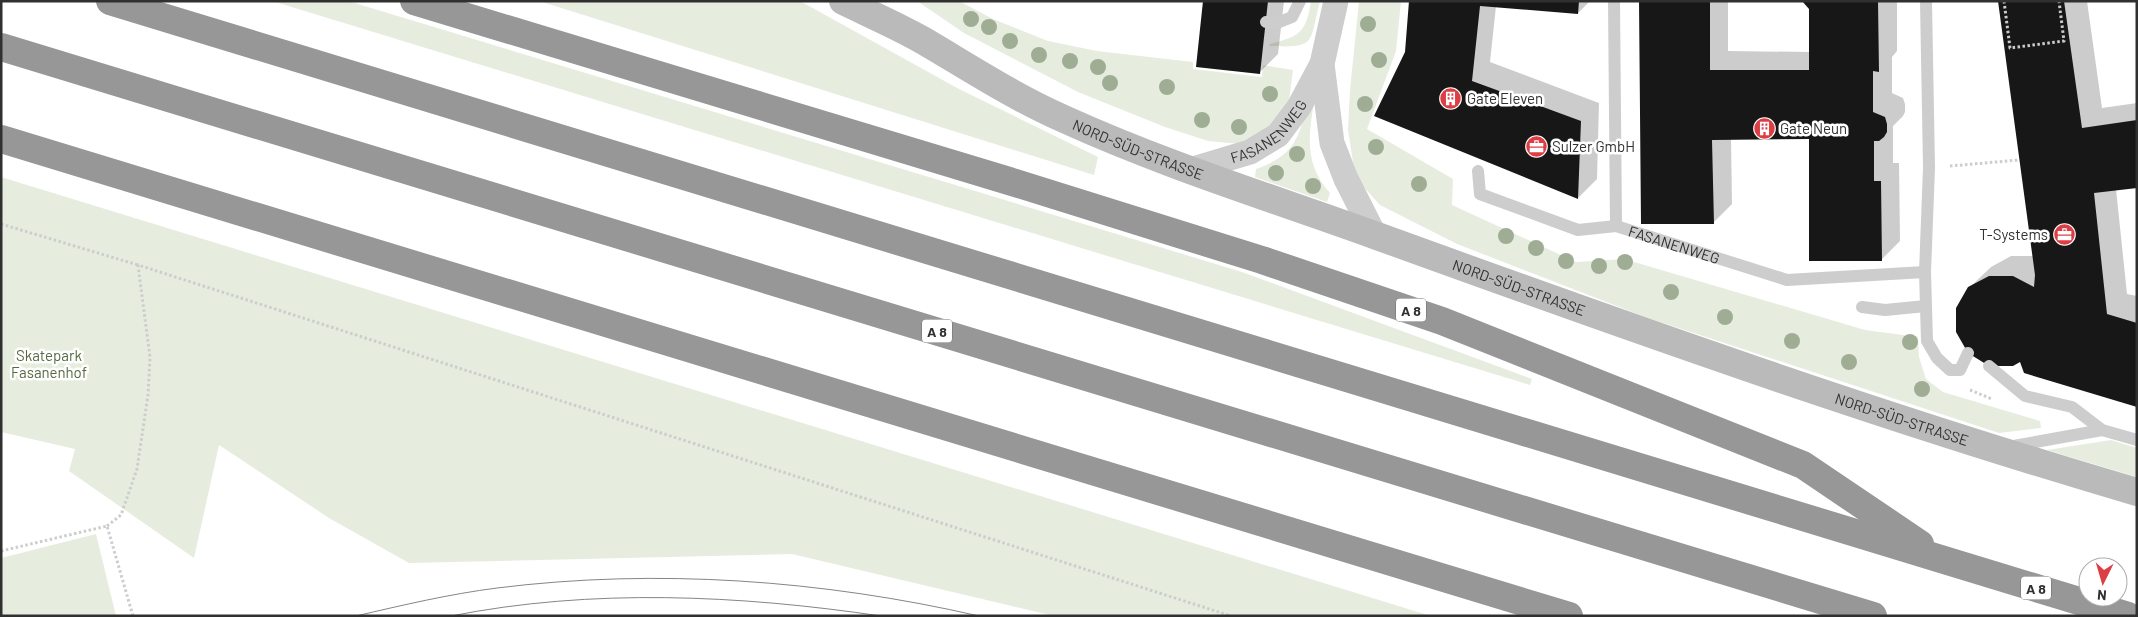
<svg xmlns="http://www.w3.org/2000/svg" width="2138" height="617" viewBox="0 0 2138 617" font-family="Barlow,sans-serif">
<rect width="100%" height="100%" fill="#fff"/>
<!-- green -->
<g fill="#e6eddf">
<polygon points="272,1 348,1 1242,272 1532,379 1530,385"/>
<polygon points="539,1 800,1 959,89 1098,157 1094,175"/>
<polygon points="917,1 959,1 993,19 1048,41 1097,51 1193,62 1193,69 1262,77 1263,65 1293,70 1289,101 1277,124 1239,144 1208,141 1165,127 1078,92 964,33"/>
<path d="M1311,1H1320C1309,44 1317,48 1269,46L1270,44C1300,36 1306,33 1311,1Z"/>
<polygon points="1359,1 1401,1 1396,51 1367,129 1453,179 1452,205 1576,262 1624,259 1865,330 1918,337 1919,357 1926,379 1943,392 2040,421 2041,428 1999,433 1645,317 1457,244 1380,205 1360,183 1353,162 1348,130 1350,90"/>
<path d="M1308,102L1314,103C1308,136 1305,166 1330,193L1327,202L1255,177L1256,169C1294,156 1299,138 1308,102Z"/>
<polygon points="1,177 1431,616 1054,616 792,554 409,563 329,518 219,445 194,558 69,471 75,449 1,432"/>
<polygon points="2111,440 2137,448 2137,477 2047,450"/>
<polygon points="96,534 116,616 1,616 1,558"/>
</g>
<!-- shadow -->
<g fill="#0003">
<polygon points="1204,1 1284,1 1278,54 1259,73"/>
<polygon points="1410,1 1590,1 1578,13 1496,6 1490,62 1599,103 1597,179 1578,198 1406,52"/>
<polygon points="1640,1 1728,1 1728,51 1811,52 1810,8 1803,1 1897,1 1897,51 1892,57 1892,93 1903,98 1905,104 1905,112 1903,116 1893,126 1893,163 1899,163 1900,241 1881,260 1810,138 1731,138 1732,204 1713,223"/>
<polygon points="1999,1 2087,1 2102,108 2137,103 2137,186 2116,189 2127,294 2137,296 2137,405 2020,360 1969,288 1991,267 2011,256 2033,256"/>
</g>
<!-- building -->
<g fill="#171717">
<polygon points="1203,1 1268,1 1260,74 1196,67"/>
<polygon points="1409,1 1579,1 1578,14 1480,6 1472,81 1581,121 1578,199 1374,116 1405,52"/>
<polygon points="1639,1 1710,1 1710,70 1809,70 1809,9 1802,1 1878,1 1879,72 1873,71 1873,112 1885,117 1887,124 1887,132 1884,137 1879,141 1874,141 1874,181 1881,181 1882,261 1809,261 1809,139 1712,140 1714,224 1641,224"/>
<polygon points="1998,1 2064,1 2082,128 2137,120 2137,188 2094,193 2107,314 2137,323 2137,407 2024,373 2020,362 2013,366 1989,366 1968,353 1956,332 1956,308 1968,287 1989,276 2013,276 2034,287 2035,275"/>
</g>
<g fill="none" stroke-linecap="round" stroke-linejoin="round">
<!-- path -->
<g stroke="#cdcdcd" stroke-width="3" stroke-dasharray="2.5 2.5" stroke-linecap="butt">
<polyline points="2004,1 2010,48 2064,41 2059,1"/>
<polyline points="1950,166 2019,160"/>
<polyline points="1,224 138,265"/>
<polyline points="1970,390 1992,399"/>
<polyline points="107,526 121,515 137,469 148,395 150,357 138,265 1231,616"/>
<polyline points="1,551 107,526 133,616"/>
</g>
<!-- lane -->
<g stroke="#cdcdcd" stroke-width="12">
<path id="s1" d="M1614,1L1616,226L1787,280L1925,272"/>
<polyline points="1926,1 1929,168 1925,272 1927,341 1937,358 1950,370 1960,370 1968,353"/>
<polyline points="1266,22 1277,23 1292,17 1300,1"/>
<polyline points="1478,171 1480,194 1578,230 1616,226"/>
<polyline points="1862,307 1885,310 1926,306"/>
<polyline points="1989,366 2025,396 2072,407 2102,430 2137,440"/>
<polyline points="2008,447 2102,430"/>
</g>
<!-- street -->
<g stroke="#cdcdcd" stroke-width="25">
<polyline points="1322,64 1332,143 1346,179 1375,236"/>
<path id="s2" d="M1190,170L1250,152L1278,135L1299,107L1322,64L1336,1"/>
</g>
<!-- secondary -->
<path stroke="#bababa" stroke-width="28" id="s3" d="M843,1C870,14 898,26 924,41C970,68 1014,97 1064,119C1165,165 1272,198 1377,236C1628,327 1880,417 2137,492"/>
<!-- highway -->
<g stroke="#979797" stroke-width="28">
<polyline points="110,1 2128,616"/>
<polyline points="414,1 1009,181 1262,260 1442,321 1803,465 1920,544"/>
<polyline points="1,47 1873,616"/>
<polyline points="1,139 1569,616"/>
</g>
<!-- tram -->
<g stroke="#858585" stroke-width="1">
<path d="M356,616C403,605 450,594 497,588C657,568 822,580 979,616"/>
<path d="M451,616C592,588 739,595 881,616"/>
</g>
</g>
<!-- trees -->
<g fill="#a0ad95">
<circle cx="971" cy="19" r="8"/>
<circle cx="1368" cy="24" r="8"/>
<circle cx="989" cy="27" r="8"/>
<circle cx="1010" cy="41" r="8"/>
<circle cx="1039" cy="55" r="8"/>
<circle cx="1379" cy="60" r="8"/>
<circle cx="1070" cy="61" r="8"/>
<circle cx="1098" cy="67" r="8"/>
<circle cx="1110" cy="83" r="8"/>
<circle cx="1167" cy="87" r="8"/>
<circle cx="1270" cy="94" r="8"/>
<circle cx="1365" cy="104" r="8"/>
<circle cx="1202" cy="120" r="8"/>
<circle cx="1239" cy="127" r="8"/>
<circle cx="1376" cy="147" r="8"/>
<circle cx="1297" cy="154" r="8"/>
<circle cx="1276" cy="173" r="8"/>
<circle cx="1419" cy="184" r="8"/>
<circle cx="1313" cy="186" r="8"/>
<circle cx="1506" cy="236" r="8"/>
<circle cx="1536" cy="248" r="8"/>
<circle cx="1566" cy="261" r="8"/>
<circle cx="1625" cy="262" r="8"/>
<circle cx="1599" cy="266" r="8"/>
<circle cx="1671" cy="292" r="8"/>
<circle cx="1725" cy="317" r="8"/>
<circle cx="1792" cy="341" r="8"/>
<circle cx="1910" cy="342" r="8"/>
<circle cx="1849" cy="362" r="8"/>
<circle cx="1922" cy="389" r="8"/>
</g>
<!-- icons -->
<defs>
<symbol id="building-disc" viewBox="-11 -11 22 22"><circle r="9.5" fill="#dd3d45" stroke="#fff"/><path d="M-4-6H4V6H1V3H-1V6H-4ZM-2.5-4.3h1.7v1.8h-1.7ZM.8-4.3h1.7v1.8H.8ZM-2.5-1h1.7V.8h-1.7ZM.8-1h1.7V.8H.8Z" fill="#fff"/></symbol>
<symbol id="office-disc" viewBox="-11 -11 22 22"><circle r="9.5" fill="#dd3d45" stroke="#fff"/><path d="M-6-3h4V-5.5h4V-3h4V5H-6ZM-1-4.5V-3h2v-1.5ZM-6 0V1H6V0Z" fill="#fff"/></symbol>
</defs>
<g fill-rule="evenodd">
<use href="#building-disc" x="1438" y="86" width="25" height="25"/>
<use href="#building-disc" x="1752" y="116" width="25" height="25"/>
<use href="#office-disc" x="1524" y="134" width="25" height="25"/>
<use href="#office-disc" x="2052" y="222" width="25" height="25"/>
</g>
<g text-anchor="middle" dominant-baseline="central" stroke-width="5" stroke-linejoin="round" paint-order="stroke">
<!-- shield labels -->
<g fill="#fff" stroke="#6e6e6e" stroke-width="1">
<rect x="1396" y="298.5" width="30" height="23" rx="4"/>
<rect x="922" y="319.5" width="30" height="23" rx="4"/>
<rect x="2021" y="576.5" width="30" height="23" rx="4"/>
</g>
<g font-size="14" font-weight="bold" fill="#303030">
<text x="1411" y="310">A 8</text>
<text x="937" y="331">A 8</text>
<text x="2036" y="588">A 8</text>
</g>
<!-- poi labels -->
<g font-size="15" fill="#303030" stroke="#fff" text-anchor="start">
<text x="1467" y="98">Gate Eleven</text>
<text x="1780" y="128">Gate Neun</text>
<text x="1552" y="146">Sulzer GmbH</text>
<text x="2048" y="234" text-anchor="end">T-Systems</text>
</g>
<!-- street labels -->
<g font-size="15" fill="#303030" stroke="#fff">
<text stroke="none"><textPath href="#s2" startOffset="90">FASANENWEG</textPath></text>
<text stroke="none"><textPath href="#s3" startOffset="331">NORD-SÜD-STRASSE</textPath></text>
<text stroke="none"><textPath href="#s1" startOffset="286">FASANENWEG</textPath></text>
<text stroke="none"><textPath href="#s3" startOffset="736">NORD-SÜD-STRASSE</textPath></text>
<text stroke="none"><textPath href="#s3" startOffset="1141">NORD-SÜD-STRASSE</textPath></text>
</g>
<!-- park labels -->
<g font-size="15" fill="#536a3f" stroke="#fff">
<text x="49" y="355">Skatepark<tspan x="49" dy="17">Fasanenhof</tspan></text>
</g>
</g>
<!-- border -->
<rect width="2138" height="617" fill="none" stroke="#303030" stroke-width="5"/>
<!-- north arrow -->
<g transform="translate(2103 582) rotate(185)"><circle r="24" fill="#ffffff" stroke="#acacac"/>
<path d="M0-4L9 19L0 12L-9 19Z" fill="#dd3d45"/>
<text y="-8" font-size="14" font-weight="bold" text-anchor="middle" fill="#303030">N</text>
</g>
</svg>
